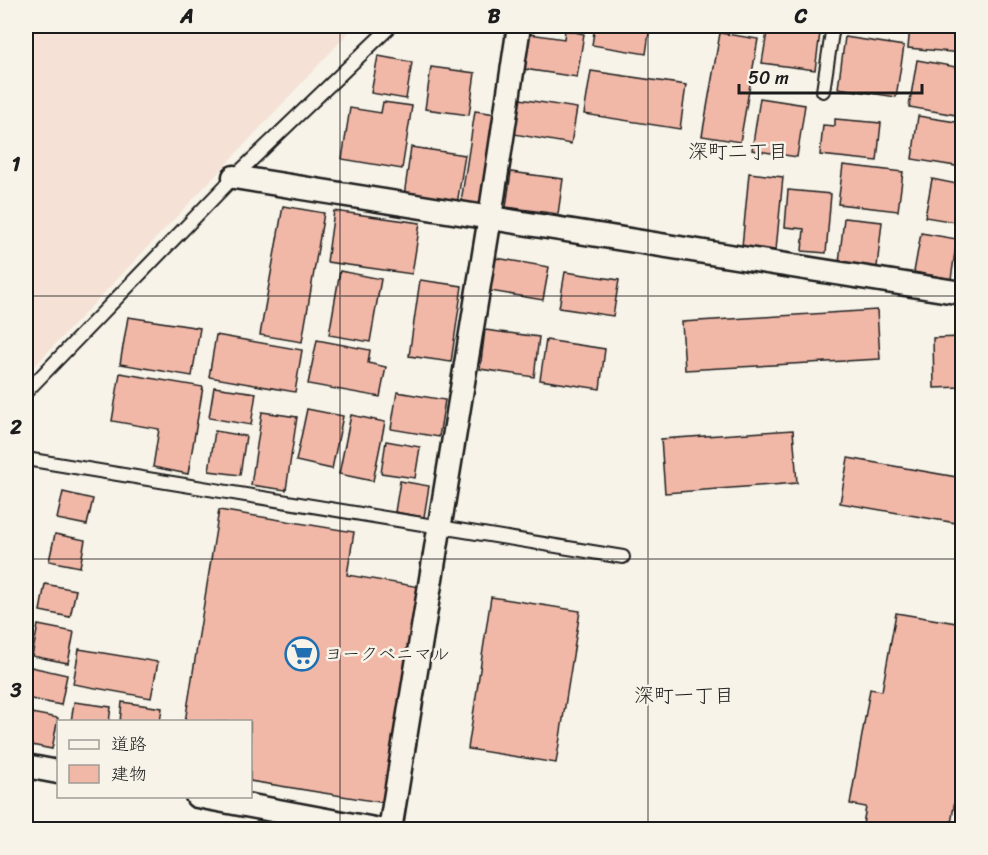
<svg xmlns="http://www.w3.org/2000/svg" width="988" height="855" viewBox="0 0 988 855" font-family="Sriracha,'Klee One',sans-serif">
<rect width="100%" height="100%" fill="#f7f3e8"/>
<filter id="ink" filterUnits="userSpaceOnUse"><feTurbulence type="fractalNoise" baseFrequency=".0167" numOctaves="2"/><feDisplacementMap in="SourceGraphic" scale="12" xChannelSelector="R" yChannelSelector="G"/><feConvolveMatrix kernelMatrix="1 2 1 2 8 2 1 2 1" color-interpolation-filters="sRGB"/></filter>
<g filter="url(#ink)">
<!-- built -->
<polygon fill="#f5e1d5" points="26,26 354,26 352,29 215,176 26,375"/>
<!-- building -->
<g fill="#f1b8a8" stroke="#1c1c1c" stroke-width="1.5">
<polygon points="595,26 650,26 646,54 592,45"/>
<polygon points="768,26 821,26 815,70 762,63"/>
<polygon points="867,26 901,26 900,35 866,31"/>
<polygon points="910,26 962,26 962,53 908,48"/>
<polygon points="565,30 584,34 577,77 524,69 530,34 564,39"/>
<polygon points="720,33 758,39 740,142 702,136"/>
<polygon points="845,37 904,46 896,97 838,88"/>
<polygon points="378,56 412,62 406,99 371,93"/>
<polygon points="917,60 962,68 961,81 962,81 962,116 909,107"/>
<polygon points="431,67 475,73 469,115 425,109"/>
<polygon points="591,71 686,85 680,129 584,114"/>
<polygon points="760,98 805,105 797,157 752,150"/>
<polygon points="520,99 577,108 571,144 514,134"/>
<polygon points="383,102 412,106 402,169 342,159 350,108 381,113"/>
<polygon points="475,111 496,114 482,205 461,202"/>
<polygon points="918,116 962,123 962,167 912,159"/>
<polygon points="835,119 881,123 877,161 820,155 823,125 835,126"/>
<polygon points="411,147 465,155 457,204 404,196"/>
<polygon points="843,165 903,172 898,211 838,204"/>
<polygon points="511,172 563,179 558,214 506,207"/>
<polygon points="749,173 783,177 776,250 742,247"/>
<polygon points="932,179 962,185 962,214 961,223 925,217"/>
<polygon points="788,190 831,194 826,253 802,251 804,229 785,227"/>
<polygon points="283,206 324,213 302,342 260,335"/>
<polygon points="334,211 420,223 412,274 327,262"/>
<polygon points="844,218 882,222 877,267 839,263"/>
<polygon points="921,233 957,239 951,279 914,272"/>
<polygon points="496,258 549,267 543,300 490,291"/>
<polygon points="340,271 381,279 370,342 329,335"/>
<polygon points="565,272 619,280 613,316 559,308"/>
<polygon points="420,280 462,286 451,362 409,356"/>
<polygon points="877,310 880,359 685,370 682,322"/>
<polygon points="128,317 200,328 192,376 120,364"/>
<polygon points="485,330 539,337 534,377 480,369"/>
<polygon points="216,335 302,350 295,392 209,377"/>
<polygon points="962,337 962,387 934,388 933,338"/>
<polygon points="317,340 370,350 368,363 386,367 380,397 308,384"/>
<polygon points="546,340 605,349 600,389 540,380"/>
<polygon points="120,373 203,387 188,474 153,467 159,429 112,421"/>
<polygon points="214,387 256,393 251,425 209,418"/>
<polygon points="397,392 445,400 439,437 391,429"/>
<polygon points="307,409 343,416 332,469 296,461"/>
<polygon points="262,412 297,417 286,490 251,485"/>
<polygon points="351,415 385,422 373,481 339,474"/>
<polygon points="793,430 797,483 665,493 661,439"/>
<polygon points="215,431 246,436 240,475 209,471"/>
<polygon points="386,441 420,447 415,478 381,473"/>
<polygon points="848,458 962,478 962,524 840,503"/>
<polygon points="400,481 429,486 424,517 395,512"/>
<polygon points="63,492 93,499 87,525 57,519"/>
<polygon points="219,510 354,532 347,575 420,587 385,803 250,781 250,722 185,722"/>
<polygon points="55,534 85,540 80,567 49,561"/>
<polygon points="45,584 76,590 70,617 40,611"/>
<polygon points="491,597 580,611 556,763 468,749"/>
<polygon points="896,613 962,624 962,757 950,830 862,830 866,807 850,804 870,689 882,691"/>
<polygon points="38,625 74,632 68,663 32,656"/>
<polygon points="79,649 158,662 151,698 73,684"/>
<polygon points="31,667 67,675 61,705 26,698"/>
<polygon points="74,702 111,707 109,722 71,722"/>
<polygon points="122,702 162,708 160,722 120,722"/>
<polygon points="26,712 58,718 52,749 26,744"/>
</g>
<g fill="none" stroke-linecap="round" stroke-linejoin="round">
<defs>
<g id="lane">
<polyline points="823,91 833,26"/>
<polyline points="26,392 234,177 391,26"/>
<polyline points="26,459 623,557"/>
</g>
<g id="street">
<polyline points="234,177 962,293"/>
<polyline points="26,766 58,772"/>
<polyline points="197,796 380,830"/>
<polyline points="390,830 490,217 519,26"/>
</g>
</defs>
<!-- lane casing -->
<use href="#lane" stroke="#1c1c1c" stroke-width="16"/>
<!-- street casing -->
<use href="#street" stroke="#1c1c1c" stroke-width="27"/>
<!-- lane -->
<use href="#lane" stroke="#f7f3e8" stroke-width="12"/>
<!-- street -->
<use href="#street" stroke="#f7f3e8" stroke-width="22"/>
</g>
</g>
<!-- grid -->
<path fill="none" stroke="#1c1c1c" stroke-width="1.5" stroke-opacity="0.55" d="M340,26V830M648,26V830M26,296H962M26,559H962"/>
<!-- icons -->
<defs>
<symbol id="supermarket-ring" viewBox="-11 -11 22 22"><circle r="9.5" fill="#f7f3e8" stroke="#1f6fb2" stroke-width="1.5"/><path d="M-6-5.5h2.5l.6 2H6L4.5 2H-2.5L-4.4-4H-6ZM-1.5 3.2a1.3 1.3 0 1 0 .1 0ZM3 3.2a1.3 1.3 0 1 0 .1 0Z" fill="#1f6fb2"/></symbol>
</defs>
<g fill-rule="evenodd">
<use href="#supermarket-ring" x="283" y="635" width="38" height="38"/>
</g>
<g text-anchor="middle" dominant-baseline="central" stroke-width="5" stroke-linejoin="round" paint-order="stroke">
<!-- poi labels -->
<g font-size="18" fill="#1c1c1c" stroke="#f7f3e8" text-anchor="start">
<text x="325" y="654">ヨークベニマル</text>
</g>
<!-- neighbourhood labels -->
<g font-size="20" fill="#1c1c1c" stroke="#f7f3e8">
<text x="738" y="151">深町二丁目</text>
<text x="684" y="695">深町一丁目</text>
</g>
</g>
<!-- margin -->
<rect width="988" height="855" fill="none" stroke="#f7f3e8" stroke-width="66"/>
<!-- legend -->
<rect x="57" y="720" width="195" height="78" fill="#f7f3e8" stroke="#9f9d96" stroke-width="1.5"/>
<rect x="69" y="740" width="30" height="9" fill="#f7f3e8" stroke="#9f9d96" stroke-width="1.5"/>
<text x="111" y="750" font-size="18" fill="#1c1c1c">道路</text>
<rect x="69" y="765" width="30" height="18" fill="#f1b8a8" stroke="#9f9d96" stroke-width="1.5"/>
<text x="111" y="780" font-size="18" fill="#1c1c1c">建物</text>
<!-- scale -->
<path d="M739 84v9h183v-9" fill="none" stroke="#1c1c1c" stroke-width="3"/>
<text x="748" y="84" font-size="18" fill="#1c1c1c" stroke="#f7f3e8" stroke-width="4.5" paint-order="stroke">50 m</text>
<rect x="33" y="33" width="922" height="789" fill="none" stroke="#1c1c1c" stroke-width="2"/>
<g font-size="20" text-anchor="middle" font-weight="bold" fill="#1c1c1c">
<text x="187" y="23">A</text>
<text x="494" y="23">B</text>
<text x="801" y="23">C</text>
<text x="16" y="171">1</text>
<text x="16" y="434">2</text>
<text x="16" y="697">3</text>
</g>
</svg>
